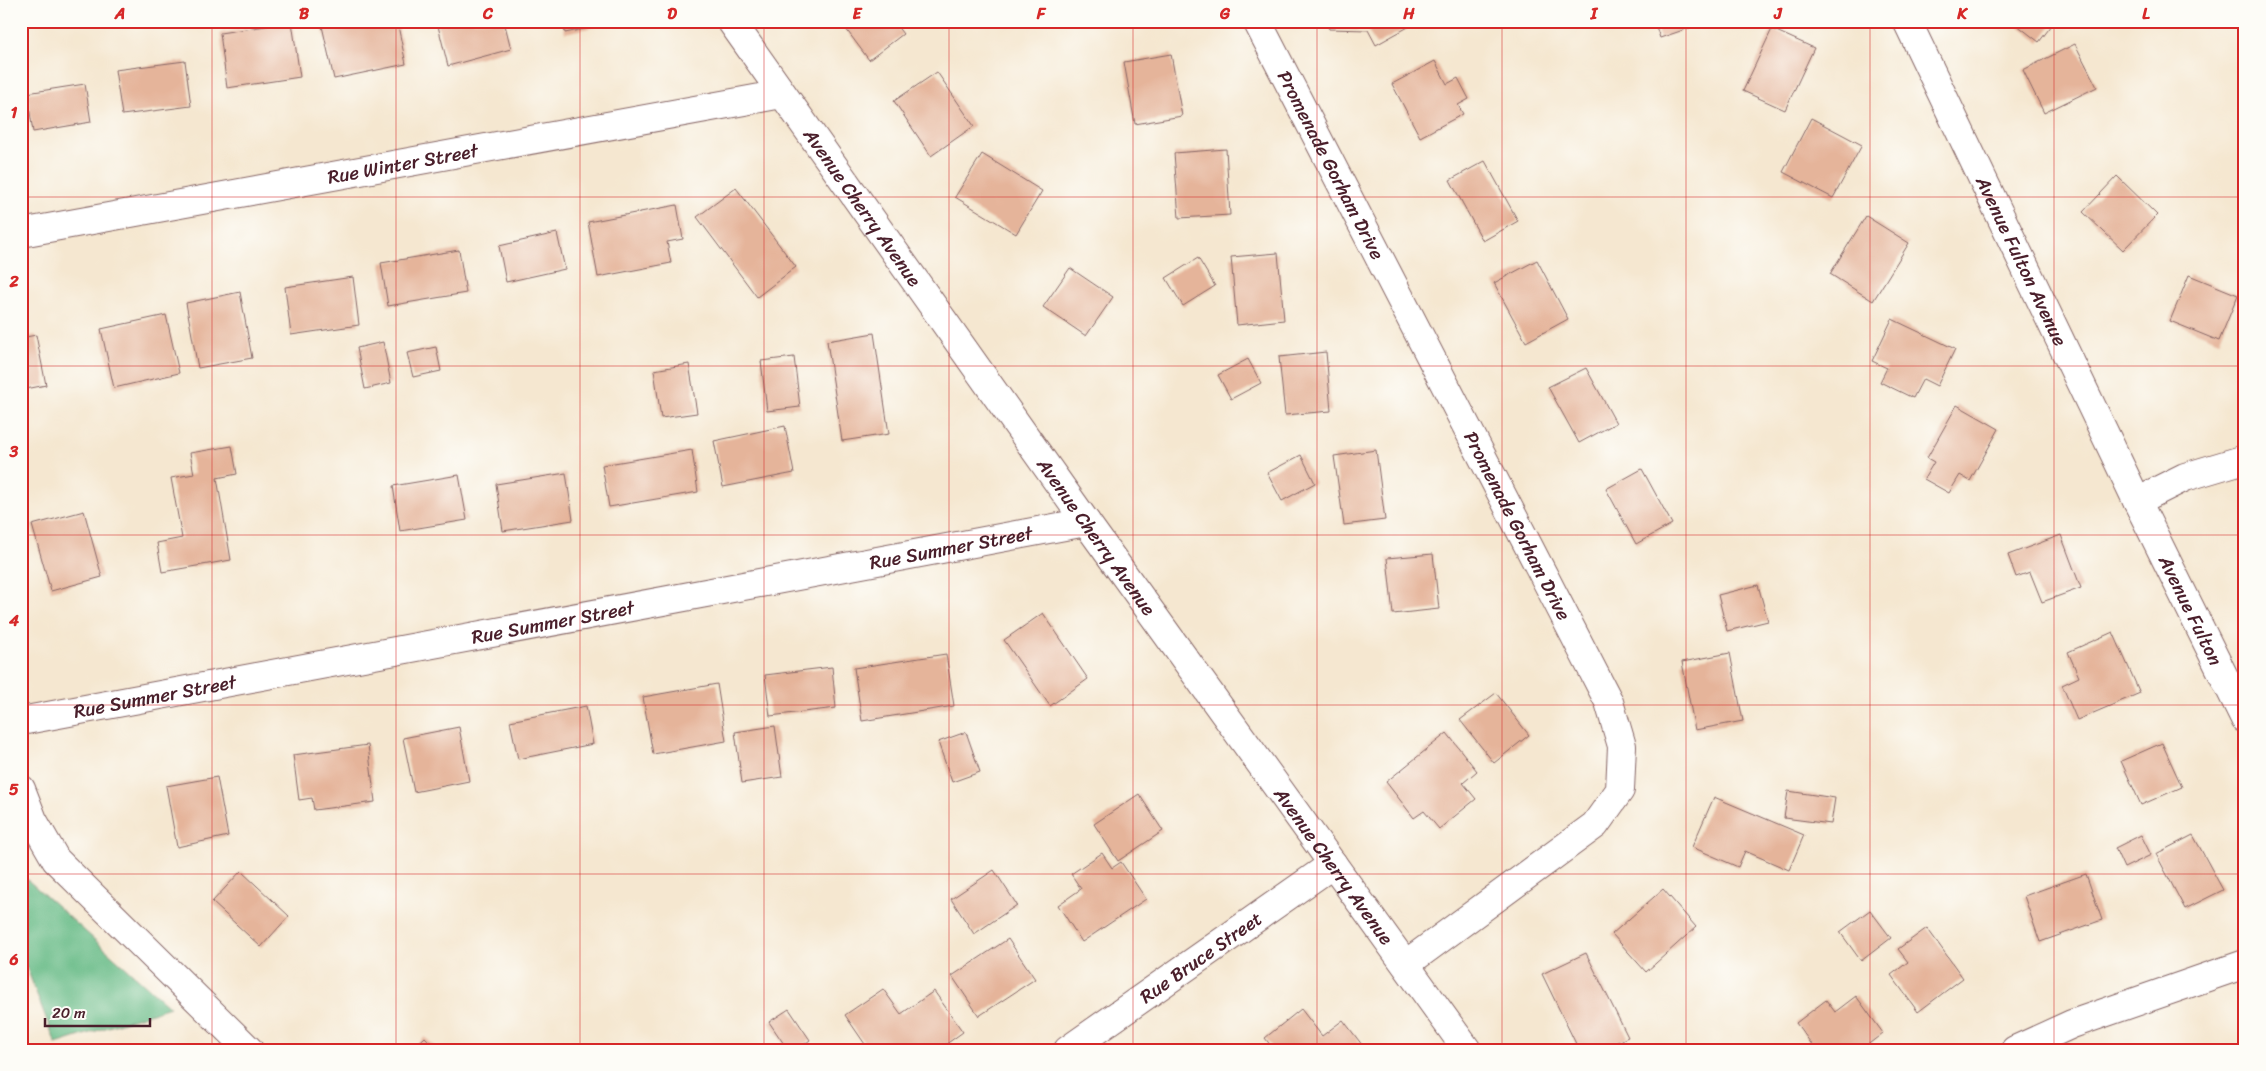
<svg xmlns="http://www.w3.org/2000/svg" width="2266" height="1071" viewBox="0 0 2266 1071" font-family="Sriracha,sans-serif">
<rect width="100%" height="100%" fill="#fdfcf7"/>
<filter id="ink" filterUnits="userSpaceOnUse"><feTurbulence type="fractalNoise" baseFrequency=".02" numOctaves="2"/><feDisplacementMap in="SourceGraphic" scale="10" xChannelSelector="R" yChannelSelector="G"/><feConvolveMatrix kernelMatrix="1 2 1 2 8 2 1 2 1" color-interpolation-filters="sRGB"/></filter>
<filter id="wash" filterUnits="userSpaceOnUse"><feTurbulence type="fractalNoise" baseFrequency=".0096" numOctaves="4" result="noise"/><feDisplacementMap in="SourceGraphic" scale="20" xChannelSelector="R" yChannelSelector="G"/><feGaussianBlur stdDeviation="1.12" result="paint"/><feColorMatrix in="noise" values="0 0 0 0 0 0 0 0 0 0 0 0 0 0 0 0 0 1.4 0 .05"/><feComposite in="paint" operator="in"/></filter>
<g filter="url(#wash)">
<rect width="100%" height="100%" fill="#f5e7d0"/>
<!-- forest -->
<polygon fill="#69bc88" stroke="#5a6e5a" points="21,874 170,1007 56,1044 21,953"/>
<g id="blocks">
<!-- building -->
<g fill="#e5b49a">
<polygon points="342,21 397,21 406,64 334,79 322,26"/>
<polygon points="504,21 511,49 448,66 437,22"/>
<polygon points="563,21 617,21 617,22 565,33"/>
<polygon points="840,21 893,21 903,34 869,60"/>
<polygon points="1325,21 1419,21 1376,45 1368,30 1329,29"/>
<polygon points="1654,21 1697,21 1698,25 1660,38"/>
<polygon points="2012,21 2055,21 2039,42"/>
<polygon points="292,22 300,77 227,88 220,33"/>
<polygon points="1772,29 1814,48 1785,110 1743,91"/>
<polygon points="2075,44 2097,87 2044,113 2023,70"/>
<polygon points="1171,54 1182,116 1135,124 1124,62"/>
<polygon points="185,61 191,106 122,115 115,70"/>
<polygon points="1435,61 1447,84 1458,78 1469,99 1458,105 1463,114 1420,137 1392,84"/>
<polygon points="937,72 974,126 931,156 894,101"/>
<polygon points="85,84 91,122 33,132 27,93"/>
<polygon points="1811,118 1862,145 1833,198 1783,172"/>
<polygon points="1226,149 1230,215 1179,218 1174,153"/>
<polygon points="982,154 1042,191 1016,234 955,197"/>
<polygon points="1485,161 1518,221 1483,241 1450,180"/>
<polygon points="2117,176 2157,215 2123,250 2083,212"/>
<polygon points="736,188 796,267 757,297 697,217"/>
<polygon points="677,205 683,239 667,242 671,263 598,277 588,222"/>
<polygon points="1866,216 1909,243 1873,301 1830,274"/>
<polygon points="557,233 565,269 506,282 499,246"/>
<polygon points="459,250 466,293 388,306 381,263"/>
<polygon points="1278,253 1284,320 1237,325 1231,257"/>
<polygon points="1198,258 1215,286 1183,306 1166,278"/>
<polygon points="1537,260 1568,319 1526,342 1494,283"/>
<polygon points="1070,268 1113,297 1086,336 1043,307"/>
<polygon points="2189,275 2238,295 2219,341 2170,321"/>
<polygon points="353,277 359,325 291,335 285,287"/>
<polygon points="240,292 252,358 198,368 186,303"/>
<polygon points="166,315 179,373 114,388 101,329"/>
<polygon points="1892,319 1955,349 1937,386 1923,379 1913,398 1880,382 1887,368 1872,361"/>
<polygon points="874,333 889,434 842,441 827,341"/>
<polygon points="36,335 46,385 21,390 21,338"/>
<polygon points="383,342 391,383 365,389 357,348"/>
<polygon points="436,347 441,371 413,377 407,353"/>
<polygon points="1326,352 1331,411 1285,415 1279,357"/>
<polygon points="794,357 800,407 767,411 761,361"/>
<polygon points="1248,359 1261,383 1231,399 1218,375"/>
<polygon points="689,364 697,413 661,418 654,370"/>
<polygon points="1586,368 1616,423 1579,443 1548,387"/>
<polygon points="1957,405 1999,429 1970,481 1960,475 1949,493 1924,479 1934,462 1927,458"/>
<polygon points="785,426 794,473 723,487 714,441"/>
<polygon points="232,446 237,474 217,478 231,560 162,572 157,543 182,538 171,478 194,474 190,453"/>
<polygon points="692,450 698,492 609,507 602,465"/>
<polygon points="1376,450 1385,520 1344,525 1334,456"/>
<polygon points="1301,455 1315,483 1282,501 1267,473"/>
<polygon points="1642,469 1672,524 1636,544 1606,489"/>
<polygon points="566,473 573,520 503,531 496,484"/>
<polygon points="459,475 467,520 400,531 393,486"/>
<polygon points="84,511 102,577 51,591 32,525"/>
<polygon points="2061,535 2081,588 2042,602 2030,572 2016,577 2008,555"/>
<polygon points="1433,554 1439,609 1393,614 1387,558"/>
<polygon points="1758,585 1768,621 1727,631 1718,595"/>
<polygon points="1043,613 1088,679 1050,706 1004,640"/>
<polygon points="2113,632 2140,693 2077,720 2062,685 2079,677 2068,652"/>
<polygon points="1730,653 1743,721 1695,730 1682,662"/>
<polygon points="946,654 954,706 862,721 854,668"/>
<polygon points="832,667 836,708 770,716 765,675"/>
<polygon points="717,684 726,741 653,754 643,697"/>
<polygon points="1496,693 1529,735 1494,763 1460,720"/>
<polygon points="586,706 593,744 518,759 510,721"/>
<polygon points="775,726 782,777 742,783 735,732"/>
<polygon points="459,727 469,781 414,792 403,738"/>
<polygon points="966,732 980,772 952,782 938,742"/>
<polygon points="1447,733 1477,771 1463,783 1476,799 1439,829 1424,811 1414,818 1386,782"/>
<polygon points="2162,743 2182,787 2141,805 2121,761"/>
<polygon points="368,745 375,802 314,810 312,798 299,800 293,755"/>
<polygon points="217,777 228,836 177,847 166,786"/>
<polygon points="1788,791 1835,798 1831,824 1784,818"/>
<polygon points="1139,794 1163,831 1118,861 1094,824"/>
<polygon points="1714,797 1804,835 1789,870 1745,851 1738,867 1692,847"/>
<polygon points="2141,835 2151,855 2124,868 2115,848"/>
<polygon points="2193,835 2223,890 2185,909 2156,854"/>
<polygon points="1102,853 1112,868 1121,862 1146,899 1082,942 1058,905 1081,889 1071,874"/>
<polygon points="994,870 1017,905 974,934 951,899"/>
<polygon points="241,871 289,916 261,947 212,902"/>
<polygon points="2086,874 2102,920 2040,942 2024,896"/>
<polygon points="1663,889 1696,927 1646,972 1612,934"/>
<polygon points="1870,910 1891,938 1861,961 1840,932"/>
<polygon points="1927,928 1963,978 1918,1012 1891,975 1908,962 1898,949"/>
<polygon points="1008,939 1035,979 979,1016 952,976"/>
<polygon points="1586,953 1628,1037 1601,1050 1579,1050 1542,974"/>
<polygon points="883,989 901,1014 934,991 963,1032 938,1050 869,1050 845,1015"/>
<polygon points="1856,996 1883,1033 1861,1050 1816,1050 1796,1023 1826,1000 1835,1012"/>
<polygon points="789,1009 810,1040 797,1050 788,1050 769,1022"/>
<polygon points="1301,1009 1322,1036 1343,1020 1366,1050 1274,1050 1265,1038"/>
<polygon points="425,1037 438,1050 411,1050"/>
</g>
</g>
</g>
<g filter="url(#ink)">
<use href="#blocks" fill-opacity="0" stroke="#866565" stroke-width="1"/>
<g fill="none" stroke-linecap="round" stroke-linejoin="round">
<defs>
<g id="street">
<path id="s1" d="M731,21L1086,522L1467,1050"/>
<path id="s2" d="M1257,21L1609,702L1622,746L1620,790L1595,825L1406,964"/>
<path id="s3" d="M21,233L782,94"/>
<path id="s4" d="M21,721L1086,522"/>
<polyline points="21,789 33,820 56,860 249,1050"/>
<path id="s5" d="M1068,1050L1333,864"/>
<polyline points="2015,1050 2072,1024 2245,964"/>
</g>
<g id="secondary">
<path id="s6" d="M1907,21L2137,501L2245,719"/>
<polyline points="2137,501 2185,477 2245,459"/>
</g>
</defs>
<!-- street casing -->
<use href="#street" stroke="#866565" stroke-width="30"/>
<!-- secondary casing -->
<use href="#secondary" stroke="#866565" stroke-width="30"/>
<!-- street -->
<use href="#street" stroke="#fff" stroke-width="28"/>
<!-- secondary -->
<use href="#secondary" stroke="#fff" stroke-width="28"/>
</g>
</g>
<!-- grid -->
<path fill="none" stroke="#d62828" stroke-width="1" stroke-opacity="0.55" d="M212,21V1050M396,21V1050M580,21V1050M764,21V1050M949,21V1050M1133,21V1050M1317,21V1050M1502,21V1050M1686,21V1050M1870,21V1050M2054,21V1050M21,197H2245M21,366H2245M21,535H2245M21,705H2245M21,874H2245"/>
<g text-anchor="middle" dominant-baseline="central" stroke-width="4" stroke-linejoin="round" paint-order="stroke">
<!-- street labels -->
<g font-size="19" fill="#4a1f2b" stroke="#fdfcf7">
<text stroke="none"><textPath href="#s3" startOffset="388">Rue Winter Street</textPath></text>
<text stroke="none"><textPath href="#s2" startOffset="162">Promenade Gorham Drive</textPath></text>
<text stroke="none"><textPath href="#s1" startOffset="228">Avenue Cherry Avenue</textPath></text>
<text stroke="none"><textPath href="#s6" startOffset="266">Avenue Fulton Avenue</textPath></text>
<text stroke="none"><textPath href="#s2" startOffset="568">Promenade Gorham Drive</textPath></text>
<text stroke="none"><textPath href="#s1" startOffset="632">Avenue Cherry Avenue</textPath></text>
<text stroke="none"><textPath href="#s4" startOffset="946">Rue Summer Street</textPath></text>
<text stroke="none"><textPath href="#s6" startOffset="654">Avenue Fulton</textPath></text>
<text stroke="none"><textPath href="#s4" startOffset="541">Rue Summer Street</textPath></text>
<text stroke="none"><textPath href="#s4" startOffset="136">Rue Summer Street</textPath></text>
<text stroke="none"><textPath href="#s1" startOffset="1038">Avenue Cherry Avenue</textPath></text>
<text stroke="none"><textPath href="#s5" startOffset="162">Rue Bruce Street</textPath></text>
</g>
</g>
<!-- margin -->
<rect width="2266" height="1071" fill="none" stroke="#fdfcf7" stroke-width="55"/>
<!-- scale -->
<path d="M45 1018v8h105v-8" fill="none" stroke="#4a1f2b" stroke-width="2.5"/>
<text x="52" y="1018" font-size="15" fill="#4a1f2b" stroke="#fdfcf7" stroke-width="4" paint-order="stroke">20 m</text>
<rect x="28" y="28" width="2210" height="1016" fill="none" stroke="#d62828" stroke-width="2"/>
<g font-size="16" text-anchor="middle" font-weight="bold" fill="#d62828">
<text x="120" y="19">A</text>
<text x="304" y="19">B</text>
<text x="488" y="19">C</text>
<text x="672" y="19">D</text>
<text x="857" y="19">E</text>
<text x="1041" y="19">F</text>
<text x="1225" y="19">G</text>
<text x="1409" y="19">H</text>
<text x="1594" y="19">I</text>
<text x="1778" y="19">J</text>
<text x="1962" y="19">K</text>
<text x="2146" y="19">L</text>
<text x="14" y="118">1</text>
<text x="14" y="287">2</text>
<text x="14" y="457">3</text>
<text x="14" y="626">4</text>
<text x="14" y="795">5</text>
<text x="14" y="965">6</text>
</g>
</svg>
